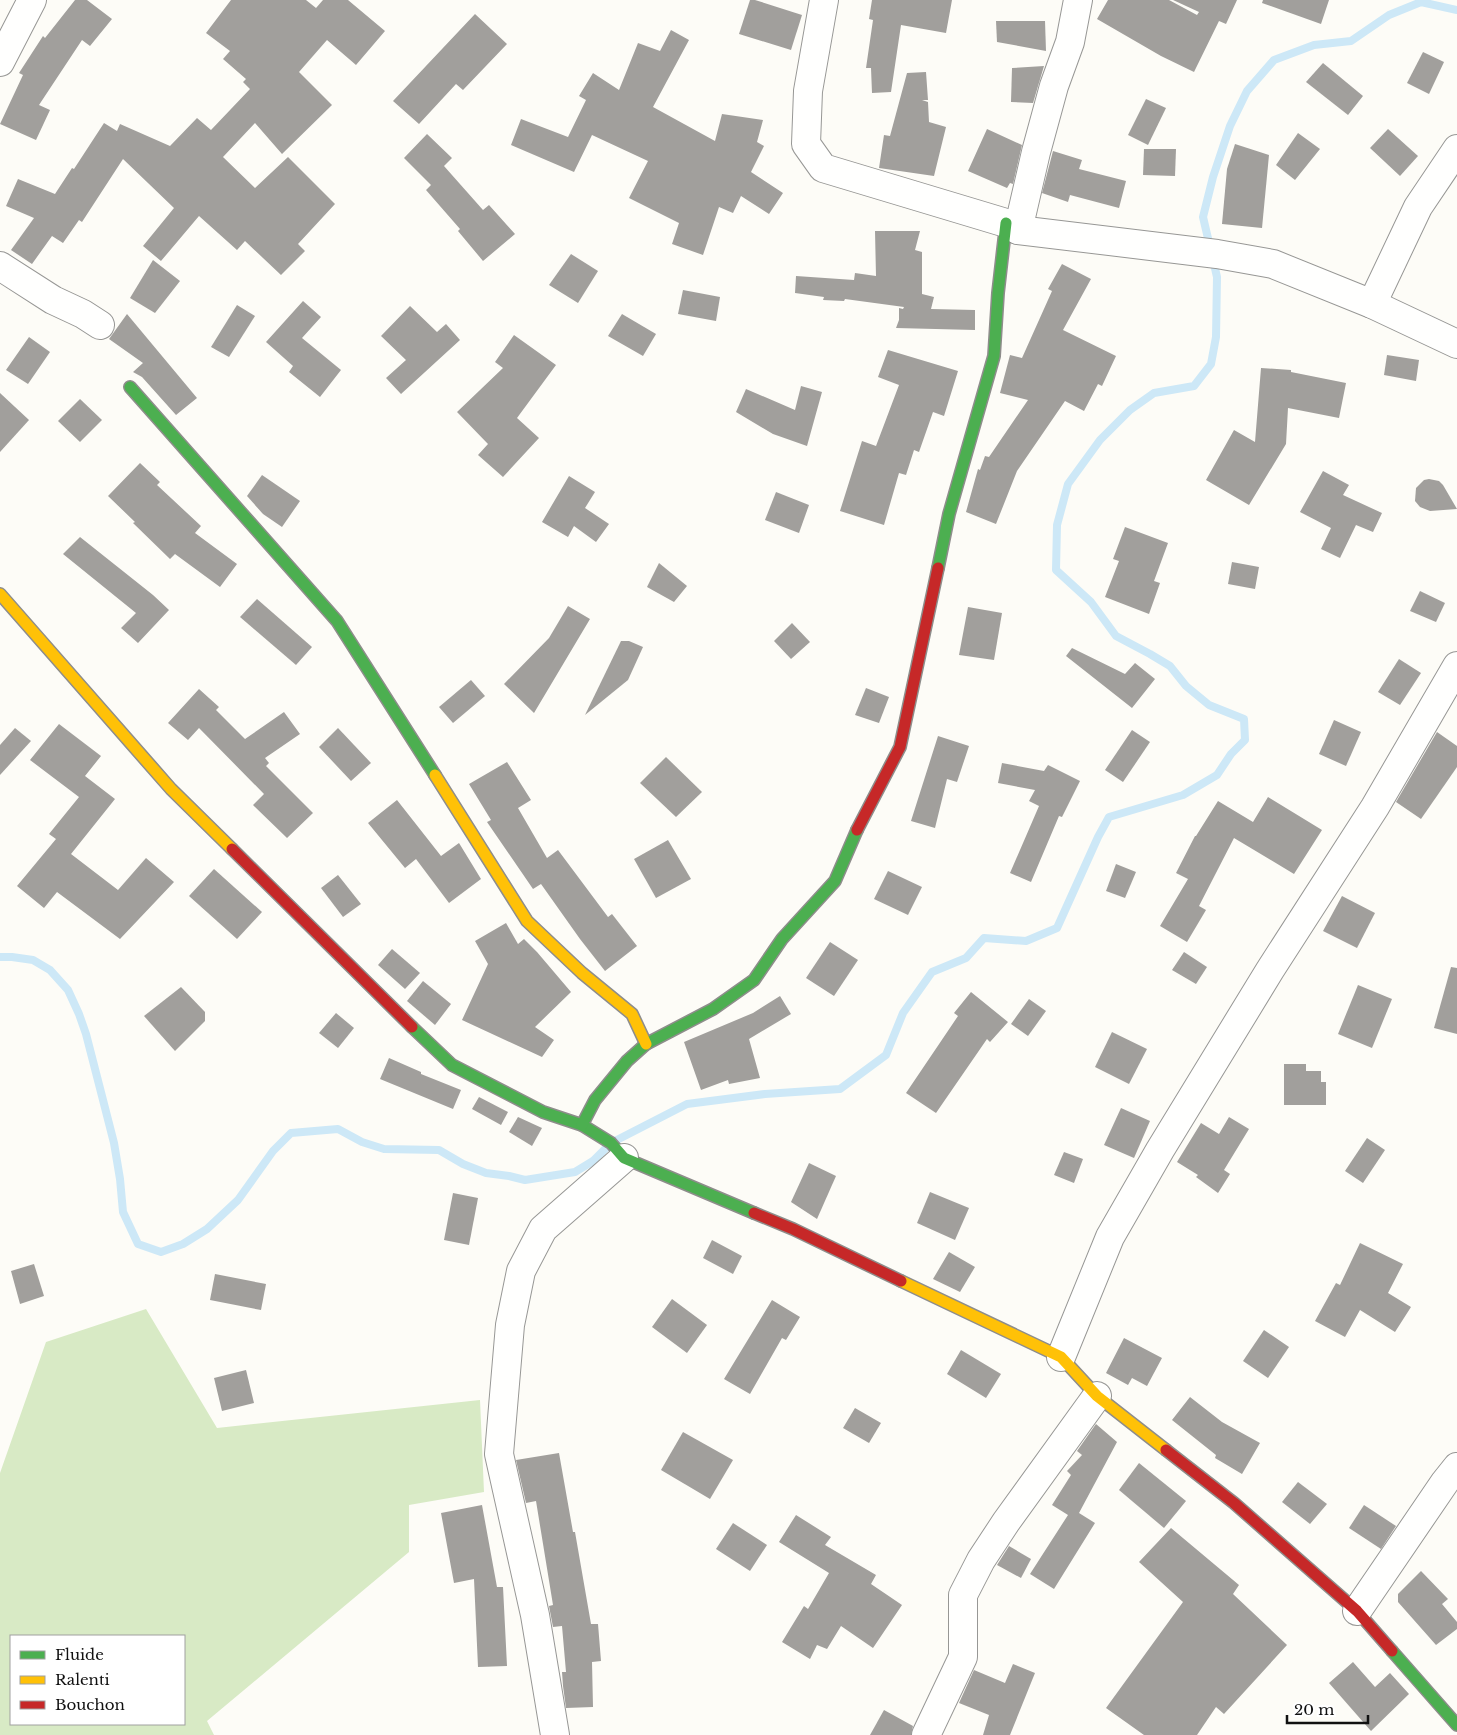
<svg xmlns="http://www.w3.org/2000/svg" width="1457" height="1735" viewBox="0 0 1457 1735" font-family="'Libre Baskerville',serif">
<rect width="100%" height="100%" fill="#fdfcf7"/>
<!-- forest -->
<path fill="#d8eac5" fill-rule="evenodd" d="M146,1309L217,1428L480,1400L484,1492L409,1505V1552L207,1721L214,1735H0V1473L46,1342ZM11,1636H184V1724H11Z"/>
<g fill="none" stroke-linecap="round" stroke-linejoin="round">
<!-- stream -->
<polyline stroke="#cde8f7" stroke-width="8" points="0,957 12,957 33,960 50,970 68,990 79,1014 86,1034 103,1100 114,1143 120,1179 123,1212 138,1244 161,1252 183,1244 207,1229 238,1200 273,1151 291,1133 338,1129 362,1142 384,1149 439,1150 463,1164 486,1173 509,1176 525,1180 575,1172 593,1161 611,1143 687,1104 765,1094 840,1089 886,1055 903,1013 932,972 966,958 984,938 1026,941 1057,928 1098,837 1109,817 1183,795 1217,775 1231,754 1245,740 1244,719 1209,705 1186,686 1170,666 1150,654 1116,636 1091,602 1056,570 1057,525 1068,484 1100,440 1130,410 1154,393 1194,386 1211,364 1216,337 1217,277 1203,217 1213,177 1230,126 1247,91 1274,60 1314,45 1351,41 1389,15 1421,2 1457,10"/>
</g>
<!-- building -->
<g fill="#a19f9c">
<polygon points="75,0 87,0 112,19 90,46 82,40 39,105 50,110 36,140 0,124 23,75 19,73 43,36 45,38"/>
<polygon points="231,0 306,0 316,8 323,0 348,0 385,31 356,65 327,40 299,72 332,105 282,154 255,123 223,157 255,188 288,157 335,204 298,244 305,251 281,275 245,241 237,250 199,216 161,261 143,246 174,208 123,159 82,222 79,220 63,243 52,236 32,264 11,250 34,218 6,206 18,179 55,194 72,168 74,169 104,123 117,131 120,124 170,146 197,118 211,130 250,89 243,82 246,79 223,59 230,51 206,33"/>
<polygon points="750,0 755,0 802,15 791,50 739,34"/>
<polygon points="872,0 952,0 946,33 901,25 891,92 872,93 871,68 866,68 873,20 869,19"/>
<polygon points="1108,0 1169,0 1197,15 1199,12 1173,0 1237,0 1226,24 1219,21 1194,72 1161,56 1097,19"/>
<polygon points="1263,0 1329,0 1321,24 1262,3"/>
<polygon points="475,14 507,44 463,90 456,84 419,124 393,101"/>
<polygon points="996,21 1045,21 1046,51 997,42"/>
<polygon points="671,30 689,40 653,107 715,141 722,114 763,120 757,142 764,146 751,172 783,193 769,214 741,196 733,213 719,207 703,255 672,244 679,223 629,198 648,161 592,135 574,172 511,145 521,119 568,137 586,100 579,96 593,73 619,90 638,43 660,51"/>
<polygon points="1423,52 1444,62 1429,94 1407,83"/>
<polygon points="1323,63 1363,96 1348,115 1306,82"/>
<polygon points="1044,66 1033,103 1011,102 1012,68"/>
<polygon points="926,72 928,100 922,100 928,102 929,122 946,127 934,176 879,168 884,135 890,136 907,73"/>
<polygon points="1146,99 1166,108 1148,145 1128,135"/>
<polygon points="987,129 1022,145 1013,184 1010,183 1007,188 968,171"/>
<polygon points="1388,129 1418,156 1400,176 1370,148"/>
<polygon points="1298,133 1320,149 1295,180 1276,165"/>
<polygon points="427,134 452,158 444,166 483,210 489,205 515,234 483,261 458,231 460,229 426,190 431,185 404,158"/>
<polygon points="1235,144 1269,155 1262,228 1222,224 1227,169"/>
<polygon points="1144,149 1176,149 1175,176 1143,175"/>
<polygon points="1053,151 1082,160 1079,169 1126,181 1119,208 1070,195 1068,202 1042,193"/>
<polygon points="875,231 920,231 915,250 922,252 922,294 934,297 931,309 975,310 975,330 896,328 899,320 899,308 903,309 904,307 845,299 844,301 823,300 824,297 795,293 796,276 854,280 855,273 876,276"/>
<polygon points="571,254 598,271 578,303 549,285"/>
<polygon points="153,260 180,281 155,313 130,298"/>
<polygon points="1062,264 1091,279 1063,330 1116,356 1102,386 1098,384 1084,411 1065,401 1017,471 996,524 966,512 978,469 980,470 985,456 989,457 1028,400 1000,393 1010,355 1022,358 1052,291 1048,289"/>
<polygon points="683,290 720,297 716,321 678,314"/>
<polygon points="303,301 321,317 302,338 341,370 320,397 289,372 293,366 266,342"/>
<polygon points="237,305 255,316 229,357 211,347"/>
<polygon points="410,306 437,332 446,324 460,340 401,394 386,378 406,360 381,336"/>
<polygon points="127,314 197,398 176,415 142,377 133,372 143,363 109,339"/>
<polygon points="622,314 656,334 643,356 608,336"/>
<polygon points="514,335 556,365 517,418 539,438 503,477 478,455 488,444 457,412 503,368 495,362"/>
<polygon points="29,337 50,352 28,384 6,370"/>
<polygon points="888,350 958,371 944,416 933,412 919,452 914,450 906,475 899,473 884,525 840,511 862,441 876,446 899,385 878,377"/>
<polygon points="1387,355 1419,360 1416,381 1384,375"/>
<polygon points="1261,368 1291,370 1291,372 1346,383 1339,418 1288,408 1286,444 1249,505 1206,480 1234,430 1255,442"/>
<polygon points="801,386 822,392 807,446 773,434 736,412 746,389 795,410"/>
<polygon points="0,393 29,420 0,452"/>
<polygon points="80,399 102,420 80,442 58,421"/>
<polygon points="140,463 160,482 157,485 201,526 195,533 237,564 220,587 175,554 170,559 133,523 135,522 108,496"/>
<polygon points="1323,471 1349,485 1343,495 1382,513 1373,532 1356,525 1340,558 1321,549 1331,528 1300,512"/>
<polygon points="262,475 300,501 282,527 263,514 247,496"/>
<polygon points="569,476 595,492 585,508 609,524 596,542 574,526 568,537 542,522"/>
<polygon points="1429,479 1439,481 1443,485 1457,509 1430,511 1420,507 1415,501 1416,488 1424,480"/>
<polygon points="776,492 809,505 799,533 765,520"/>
<polygon points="1125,527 1168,543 1154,581 1160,583 1149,614 1105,597 1119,561 1113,559"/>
<polygon points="80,537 153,595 169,610 138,643 121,628 136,613 63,554"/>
<polygon points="1232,562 1259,567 1255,589 1228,584"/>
<polygon points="659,563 687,586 674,602 647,587"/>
<polygon points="1420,591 1445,603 1436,622 1410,611"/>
<polygon points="257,599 312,647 296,665 240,617"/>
<polygon points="568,606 590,619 534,713 504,684 549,638"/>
<polygon points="968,607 1002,613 994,660 959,655"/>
<polygon points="792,623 810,642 791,659 774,641"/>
<polygon points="621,641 629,641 643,647 628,680 585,715"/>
<polygon points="1072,648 1125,674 1135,663 1155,679 1132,708 1066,656"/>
<polygon points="1399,659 1421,673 1400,705 1378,692"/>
<polygon points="471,680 485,696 453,723 439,707"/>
<polygon points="866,688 889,697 879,723 855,715"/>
<polygon points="199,689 219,707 216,710 245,739 284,712 300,734 265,758 269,763 266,766 313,813 287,838 253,805 264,794 199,728 188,740 168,723"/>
<polygon points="1334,720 1361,732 1346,766 1319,754"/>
<polygon points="59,724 101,756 85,776 115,799 71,854 118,890 146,858 174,882 120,939 57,892 44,908 17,886 56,839 49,834 79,797 30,760"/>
<polygon points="15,728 31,741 0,775 0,745"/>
<polygon points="338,728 371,763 351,781 319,747"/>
<polygon points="1132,730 1150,742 1123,782 1105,770"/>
<polygon points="1437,732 1457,746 1457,767 1421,819 1396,802"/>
<polygon points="938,736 969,746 957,782 947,779 935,828 911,821"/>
<polygon points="666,757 702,792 676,817 640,783"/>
<polygon points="507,762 531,800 518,808 547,858 558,850 608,917 612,914 637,946 605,971 580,939 541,884 533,889 487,822 491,820 469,784"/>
<polygon points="1002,763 1044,771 1048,765 1080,781 1062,817 1059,816 1031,882 1010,873 1039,806 1029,801 1035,790 998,783"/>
<polygon points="1268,797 1322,830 1294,874 1234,838 1199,906 1206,910 1187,942 1160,926 1188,879 1176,873 1195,836 1196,836 1218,801 1253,822"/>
<polygon points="397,800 441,856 459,843 481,879 449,903 416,859 405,868 368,823"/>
<polygon points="668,840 691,879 656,898 634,859"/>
<polygon points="1116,864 1136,872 1125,898 1106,891"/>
<polygon points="214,869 262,912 237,939 189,896"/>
<polygon points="888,871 922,887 908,915 874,899"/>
<polygon points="338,875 361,904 343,917 321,888"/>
<polygon points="1342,896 1375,913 1357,948 1323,931"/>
<polygon points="506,923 518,944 524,939 537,952 571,992 535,1027 554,1040 542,1057 462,1020 488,964 475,941"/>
<polygon points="830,942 858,960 834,996 806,978"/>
<polygon points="392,949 420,973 405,989 378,965"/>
<polygon points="1184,952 1207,967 1196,984 1172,970"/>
<polygon points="1451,967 1457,968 1457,1034 1434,1028"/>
<polygon points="423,981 451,1004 435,1025 407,1001"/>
<polygon points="1358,985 1392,999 1372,1048 1338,1034"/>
<polygon points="181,987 205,1012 205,1021 175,1051 144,1016"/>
<polygon points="971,992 1008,1022 990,1042 987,1039 936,1113 906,1093 958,1016 954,1013"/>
<polygon points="780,996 791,1014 749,1039 760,1078 729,1084 728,1080 701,1090 684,1042 753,1013"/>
<polygon points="1029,999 1046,1011 1028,1036 1011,1024"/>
<polygon points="336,1013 354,1028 338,1048 319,1033"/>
<polygon points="1112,1032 1147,1049 1129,1084 1095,1067"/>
<polygon points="389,1058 421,1072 421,1074 461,1090 453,1109 380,1079"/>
<polygon points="1284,1064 1306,1064 1306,1071 1321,1071 1321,1082 1326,1082 1326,1105 1284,1105"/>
<polygon points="479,1097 508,1112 501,1125 472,1109"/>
<polygon points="1121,1108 1150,1121 1134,1158 1104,1145"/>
<polygon points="518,1117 542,1128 532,1146 509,1132"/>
<polygon points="1229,1117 1249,1129 1224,1170 1230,1174 1218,1193 1196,1177 1198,1175 1177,1162 1201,1123 1219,1134"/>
<polygon points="1367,1138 1385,1150 1363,1183 1345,1171"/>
<polygon points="1064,1152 1083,1159 1074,1183 1054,1175"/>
<polygon points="809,1163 836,1176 817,1219 791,1202"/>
<polygon points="930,1192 969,1208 955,1240 917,1223"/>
<polygon points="453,1193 478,1198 469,1245 444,1240"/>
<polygon points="712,1240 742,1256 733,1274 703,1258"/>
<polygon points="1360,1243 1403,1264 1388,1293 1411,1307 1395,1332 1360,1310 1345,1337 1315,1321 1336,1283 1340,1285"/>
<polygon points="949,1252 975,1267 960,1292 933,1279"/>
<polygon points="34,1264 44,1296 20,1304 11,1271"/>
<polygon points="215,1274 266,1284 261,1310 210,1300"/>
<polygon points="672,1299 707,1325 687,1353 652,1327"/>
<polygon points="772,1300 800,1317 786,1340 782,1338 750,1394 724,1379"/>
<polygon points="1264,1330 1289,1347 1268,1378 1243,1361"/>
<polygon points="1124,1338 1162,1358 1147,1386 1132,1378 1128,1385 1106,1373"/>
<polygon points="961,1350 1001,1374 986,1398 947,1374"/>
<polygon points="246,1370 254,1403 222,1411 214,1378"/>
<polygon points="1190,1397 1222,1422 1260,1443 1242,1474 1215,1458 1216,1455 1172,1420"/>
<polygon points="855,1408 881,1423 869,1443 843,1428"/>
<polygon points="1096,1424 1117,1442 1079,1513 1095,1523 1054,1589 1030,1574 1068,1515 1052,1505 1071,1475 1067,1471 1082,1455 1077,1451"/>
<polygon points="683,1432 733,1460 710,1499 661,1470"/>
<polygon points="559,1453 573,1532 575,1532 591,1624 598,1624 601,1661 592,1662 593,1707 566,1708 563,1686 562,1672 566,1672 562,1626 553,1627 549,1606 553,1605 536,1501 526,1503 516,1460"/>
<polygon points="1139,1463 1186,1501 1164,1528 1119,1490"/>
<polygon points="1298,1482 1327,1504 1310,1524 1282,1502"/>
<polygon points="482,1505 497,1587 503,1587 507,1666 478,1667 474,1579 454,1583 441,1513"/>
<polygon points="1364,1505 1396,1526 1381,1549 1349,1528"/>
<polygon points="796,1515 831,1537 825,1545 876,1575 871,1584 902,1605 873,1648 841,1626 827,1649 817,1645 810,1659 782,1642 804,1606 808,1609 829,1573 779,1542"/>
<polygon points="733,1523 767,1545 750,1571 716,1549"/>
<polygon points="1171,1528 1239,1585 1233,1594 1287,1645 1224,1714 1216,1707 1197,1735 1144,1735 1106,1708 1183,1602 1139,1562"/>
<polygon points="1009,1546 1031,1559 1021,1578 997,1565"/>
<polygon points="1421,1571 1448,1599 1442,1604 1457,1622 1457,1629 1436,1645 1398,1602 1398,1594"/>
<polygon points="1353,1662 1375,1687 1390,1673 1409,1694 1371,1731 1329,1683"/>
<polygon points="1013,1664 1035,1673 1010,1735 983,1735 989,1715 959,1703 974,1670 1005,1683"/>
<polygon points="884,1710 913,1726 911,1735 870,1735"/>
</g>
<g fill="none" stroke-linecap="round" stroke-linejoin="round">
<defs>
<g id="street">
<polyline points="824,0 808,91 806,144 823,168 1006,223 1018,230 1217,254 1273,264 1372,304 1457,344"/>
<polyline points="0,62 32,0"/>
<polyline points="1018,230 1036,152 1054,86 1070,42 1078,0"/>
<polyline points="0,266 53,300 83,314 100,325"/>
<polyline points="1372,304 1418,207 1457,149"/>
<polyline points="1061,1357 1110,1237 1160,1150 1270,970 1375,807 1457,666"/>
<polyline points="1357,1611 1445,1482 1457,1467"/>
<polyline points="555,1735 535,1615 499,1454 510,1325 521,1271 543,1229 624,1158"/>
<polyline points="926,1735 963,1657 963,1595 981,1560 1006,1522 1097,1396"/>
</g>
<g id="fast">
<polyline points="130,387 337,621 435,775"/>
<polyline points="938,568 949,514 994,356 998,293 1006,223"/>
<polyline points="412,1027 452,1065 543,1112 582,1125 611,1143 624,1158 754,1213"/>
<polyline points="582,1125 595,1100 627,1061 646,1044 713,1009 754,980 782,939 835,881 857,830"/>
<polyline points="1392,1651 1457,1725"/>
</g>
<g id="slow">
<polyline points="0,594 171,789 232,849"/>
<polyline points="435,775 527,921 582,973 632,1014 646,1044"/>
<polyline points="901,1281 1061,1357 1097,1396 1166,1450"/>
</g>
<g id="jam">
<polyline points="857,830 900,747 938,568"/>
<polyline points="232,849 412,1027"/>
<polyline points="754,1213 793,1229 901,1281"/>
<polyline points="1166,1450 1234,1503 1357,1611 1392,1651"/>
</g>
</defs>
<!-- street casing -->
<use href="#street" stroke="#979795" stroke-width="30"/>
<!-- fast casing -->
<use href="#fast" stroke="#8e8d8b" stroke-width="14"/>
<!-- slow casing -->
<use href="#slow" stroke="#8e8d8b" stroke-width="14"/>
<!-- jam casing -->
<use href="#jam" stroke="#8e8d8b" stroke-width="14"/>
<!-- street -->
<use href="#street" stroke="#fffffe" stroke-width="28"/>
<!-- fast -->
<use href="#fast" stroke="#4caf50" stroke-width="11"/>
<!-- slow -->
<use href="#slow" stroke="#ffc107" stroke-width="11"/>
<!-- jam -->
<use href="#jam" stroke="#c62828" stroke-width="11"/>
</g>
<!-- legend -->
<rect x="10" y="1635" width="175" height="90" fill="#ffffff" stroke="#a0a0a0"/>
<rect x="20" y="1651" width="25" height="8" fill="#4caf50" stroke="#a0a0a0"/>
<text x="55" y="1660" font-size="15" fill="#111111">Fluide</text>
<rect x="20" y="1676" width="25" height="8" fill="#ffc107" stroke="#a0a0a0"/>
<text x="55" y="1685" font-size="15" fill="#111111">Ralenti</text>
<rect x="20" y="1701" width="25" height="8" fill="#c62828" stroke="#a0a0a0"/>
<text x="55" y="1710" font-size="15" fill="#111111">Bouchon</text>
<!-- scale -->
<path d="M1287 1715v8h81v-8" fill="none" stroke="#111111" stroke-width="2.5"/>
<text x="1294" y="1715" font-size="15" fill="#111111" stroke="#ffffff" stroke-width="4" paint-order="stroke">20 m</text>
</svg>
